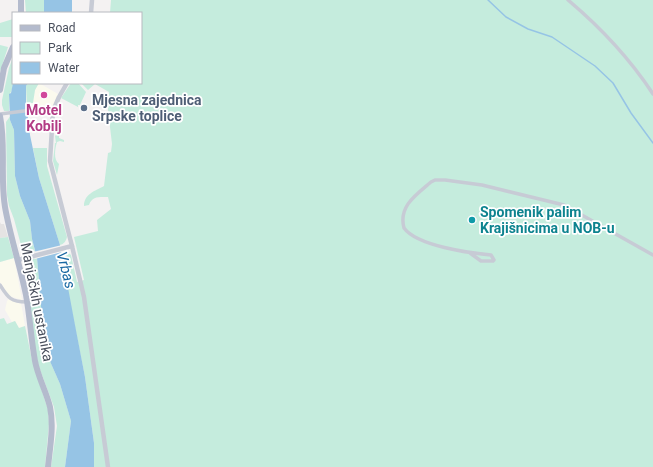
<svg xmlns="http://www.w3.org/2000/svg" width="653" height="467" viewBox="0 0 653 467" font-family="Roboto,sans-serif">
<rect width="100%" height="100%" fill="#f4f2f2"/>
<!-- commercial -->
<g fill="#fbfaee">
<polygon points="39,83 58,94 53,106 34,109 33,106 31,106 35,90"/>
<polygon points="14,258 22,300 9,296 0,282 0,262"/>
<polygon points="9,299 21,304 22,308 25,326 19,328 15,321 12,322 5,310 7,301"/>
</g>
<!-- education -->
<polygon fill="#e5e3e3" points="0,222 1,224 4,224 8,237 0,238"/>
<!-- green -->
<g fill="#c5ecdd">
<polygon points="25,0 44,0 44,13 26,13"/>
<path d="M111,0H653V467H94V443L85,377L60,253L66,251L71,255L77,282L84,280L74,237L98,231L97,220L111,209L108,197C99,197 92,196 89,205L84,206C84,194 95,191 104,186L108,153L111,152L112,144L108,110L109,92L95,84L88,90L81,83H141V13H110Z"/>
<polygon points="13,19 13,37 0,37 0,23"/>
<polygon points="0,45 8,47 0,72"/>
<path d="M13,57C13,68 16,87 9,95V111H4L2,105V100L9,68Z"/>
<polygon points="28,83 39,83 35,90 33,103 31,103 31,105 34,107 27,109 26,86"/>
<polygon points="71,83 78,83 86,92 80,105 78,105 78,107 61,98"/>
<polygon points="11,115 10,120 14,130 15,176 20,196 30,221 32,239 35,251 28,253 23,252 22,249 14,219 9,206 7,195 6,122"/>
<path d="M56,135H59V138L64,140V142L60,141L57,142C55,149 53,159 59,164L57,175L53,161L55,143H56L55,136Z"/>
<path d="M33,148H47V166L67,237C66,241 64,244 60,245L39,178Z"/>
<polygon points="8,237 14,258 0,262 0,238"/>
<polygon points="37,258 41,302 41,332 45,350 60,384 71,421 65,467 51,467 57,426 54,407 39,367 35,349 30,307 31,289 26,265 29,260"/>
<polygon points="4,318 7,324 15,321 19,328 25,326 32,360 48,410 49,424 45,467 0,467 0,319"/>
</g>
<!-- water -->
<g fill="#96c4e5">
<rect x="44" y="0" width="28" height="13"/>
<polygon points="13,83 28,83 26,86 26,102 30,135 39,178 60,245 75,325 85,377 94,443 94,467 65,467 71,421 60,384 45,350 41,332 41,302 37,258 32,239 30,221 20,196 15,176 14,130 10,120 9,94 11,93"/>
</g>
<!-- pier -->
<polygon fill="#f4f2f2" points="62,245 62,252 35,259 33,252"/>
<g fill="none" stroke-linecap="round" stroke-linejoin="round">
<!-- stream -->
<polyline stroke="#96c4e5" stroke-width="1.5" points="488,0 506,17 528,29 552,37 595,66 613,83 631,113 653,143"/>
<!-- minor -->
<g stroke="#c7cbd5" stroke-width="3.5">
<path d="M568,0C600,27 630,59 653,94"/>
<polyline points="0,114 40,109 53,111"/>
<path d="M470,253L481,261H493L494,260L491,255C470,253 417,246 404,228C398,206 417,194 431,182L435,180H445L482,185L564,205L653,255"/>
<path d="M0,285C8,298 11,302 27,302"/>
</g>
<!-- tertiary -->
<g stroke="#c7cbd5" stroke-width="4.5">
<polyline points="91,13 92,0"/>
<polyline points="67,83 59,97 53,111 50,161 72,246 84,297 108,467"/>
<polyline points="18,260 72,246"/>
</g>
<!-- primary -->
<g stroke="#b4bbcd" stroke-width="6">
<polyline points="21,0 21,13"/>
<polyline points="0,90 4,68 13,47"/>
<path d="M0,116C6,146 0,177 5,207C10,236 20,265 26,295C30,317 31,339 35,361C38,377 46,391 50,407C54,426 50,447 48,467"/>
</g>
</g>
<!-- markers -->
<circle fill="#d1479c" stroke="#fff" stroke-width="1.5" cx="44" cy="95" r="4"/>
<circle fill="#5c6f8a" stroke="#fff" stroke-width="1.5" cx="84" cy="108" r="4"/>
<circle fill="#0f9aa8" stroke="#fff" stroke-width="1.5" cx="472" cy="220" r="4"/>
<g text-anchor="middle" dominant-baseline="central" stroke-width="3.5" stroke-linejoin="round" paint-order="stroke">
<!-- service labels -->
<g font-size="14" font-weight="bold" fill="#4e5e75" stroke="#fff" text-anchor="start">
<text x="92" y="100">Mjesna zajednica<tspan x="92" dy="16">Srpske toplice</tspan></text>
</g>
<!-- hotel labels -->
<g font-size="14" font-weight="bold" fill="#b23c85" stroke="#fff">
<text x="44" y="110">Motel<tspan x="44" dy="16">Kobilj</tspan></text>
</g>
<!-- culture labels -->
<g font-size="14" font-weight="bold" fill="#0d838f" stroke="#fff" text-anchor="start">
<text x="480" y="212">Spomenik palim<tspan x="480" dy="16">Krajišnicima u NOB-u</tspan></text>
</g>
<!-- street labels -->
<g font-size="14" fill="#4b515e" stroke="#fff">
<text transform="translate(37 302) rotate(79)">Manjačkih ustanika</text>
</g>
<!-- water labels -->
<g font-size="15" font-style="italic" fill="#1968a2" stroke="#fff">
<text transform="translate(66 270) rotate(75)">Vrbas</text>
</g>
</g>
<!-- legend -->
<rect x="12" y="12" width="130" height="72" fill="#ffffff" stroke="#b7b9bf"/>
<rect x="20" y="25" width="20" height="6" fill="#b4bbcd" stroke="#b7b9bf"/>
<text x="48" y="32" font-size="12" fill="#4b515e">Road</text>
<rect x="20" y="42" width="20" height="12" fill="#c5ecdd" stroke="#b7b9bf"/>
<text x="48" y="52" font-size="12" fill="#4b515e">Park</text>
<rect x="20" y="62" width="20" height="12" fill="#96c4e5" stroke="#b7b9bf"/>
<text x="48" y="72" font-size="12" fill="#4b515e">Water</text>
</svg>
